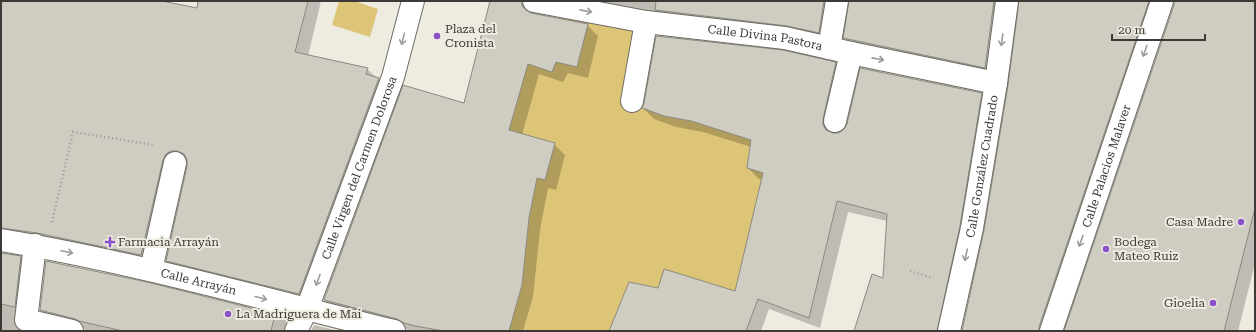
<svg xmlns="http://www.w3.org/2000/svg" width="1256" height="332" viewBox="0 0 1256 332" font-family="'Roboto Serif',serif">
<rect width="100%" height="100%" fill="#eeebe1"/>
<!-- green -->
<g fill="#dcc576">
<polygon points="339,1 354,1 378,9 370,37 332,25"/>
<polygon points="561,15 640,28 637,106 664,116 691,121 751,140 747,168 763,173 735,291 664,269 660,281 666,289 629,282 609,331 509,331 522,285 529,218 537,178 506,142 523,78 526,40 530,64 552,72 556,62 577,67 581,48 555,41"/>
</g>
<!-- shadow -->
<g fill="#0003">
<polygon points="1,1 161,1 198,9 199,1 321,1 308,56 367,69 390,90 310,305 178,272 167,261 188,162 182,162 152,266 1,246"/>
<polygon points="491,1 540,1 532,11 533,15 587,25 598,36 588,78 568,73 563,82 539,74 522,135 554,144 565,155 556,190 548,188 540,230 533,297 523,331 407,331 407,329 336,311 325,300 464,104"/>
<polygon points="557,1 843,1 830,43"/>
<polygon points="850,1 1013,1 996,79 856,49 844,38"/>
<polygon points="1020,1 1168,1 1052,331 963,331 985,230 1009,85"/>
<polygon points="1175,1 1255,1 1255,263 1238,331 1065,331 1175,5"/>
<polygon points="835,63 847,74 833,130 834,134 839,134 981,94 992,105 949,331 855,331 884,280 887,221 848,212 820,328 769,309 761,331 610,331 658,289 735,293 763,180 759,179 748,168 751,147 703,132 676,127 654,119 643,108"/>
<polygon points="1,254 21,257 32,268 24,331 1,331"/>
<polygon points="146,283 288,318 299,329 298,331 85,331 85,329 52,321 41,310"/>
<polygon points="314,325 339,331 311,331"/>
</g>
<!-- building -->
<g fill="#cfccc1" stroke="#8b897f">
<polygon points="1,1 162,1 197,8 198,1 308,1 295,52 368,68 366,74 379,78 299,294 166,261 187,166 187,160 184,154 177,151 171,151 166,154 163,160 141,255 37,233 1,228"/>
<polygon points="490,1 522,1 522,6 526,10 531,13 588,24 577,67 556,62 552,72 528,64 509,130 555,143 545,180 537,178 529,218 522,285 509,331 444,331 415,326 404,323 397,319 324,300 403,85 464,103"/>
<polygon points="656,1 824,1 819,33 787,26 655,10"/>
<polygon points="849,1 994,1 985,68 843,38"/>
<polygon points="1019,1 1149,1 1039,327 1039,331 962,331 984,230 1008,85"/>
<polygon points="1174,1 1255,1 1255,208 1224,331 1064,331 1174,5"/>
<polygon points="656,36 783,50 836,62 823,119 823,125 826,130 833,133 839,133 844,129 847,124 860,68 982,93 960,226 937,331 854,331 872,274 883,278 887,214 837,201 809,318 758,299 746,331 609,331 629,282 658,288 664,269 735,291 763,173 747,168 751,140 691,121 664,116 642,108 644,103"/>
<polygon points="1,253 21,256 15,307 1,304"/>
<polygon points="46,261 147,282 275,314 271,331 123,331 79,321 75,319 40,310"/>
</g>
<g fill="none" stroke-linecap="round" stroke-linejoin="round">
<defs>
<g id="minor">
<path id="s1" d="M534,1L646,22L785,38L851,53L996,83"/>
<polyline points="829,48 837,1"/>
<polyline points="632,101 646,22"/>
<polyline points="835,121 851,53"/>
<path id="s2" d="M1,240C134,262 264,299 394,331"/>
<polyline points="35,245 26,320 72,331"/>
<polyline points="151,270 175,163"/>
<path id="s3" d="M296,331L307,309L393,77L413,1"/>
<path id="s4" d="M949,331L972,228L996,83L1007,1"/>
<path id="s5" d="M1051,331L1162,1"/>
</g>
</defs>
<!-- minor casing -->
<use href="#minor" stroke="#6e6c63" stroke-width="24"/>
<!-- path -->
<g stroke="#9b9992" stroke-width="2.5" stroke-dasharray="1 3" stroke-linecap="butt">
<polyline points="52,222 73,132 155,145"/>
<polyline points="910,271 933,278"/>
</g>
<!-- minor -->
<use href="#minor" stroke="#fff" stroke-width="22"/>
</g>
<!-- one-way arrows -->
<defs><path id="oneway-shaft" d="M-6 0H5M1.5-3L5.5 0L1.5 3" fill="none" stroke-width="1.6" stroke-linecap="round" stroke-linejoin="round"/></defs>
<g stroke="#9d9c9a">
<use href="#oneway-shaft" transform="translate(586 11) rotate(11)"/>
<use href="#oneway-shaft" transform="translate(403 39) rotate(104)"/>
<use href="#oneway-shaft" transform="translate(1002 40) rotate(98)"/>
<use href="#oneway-shaft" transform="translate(1145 51) rotate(109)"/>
<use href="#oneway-shaft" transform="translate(878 59) rotate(11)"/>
<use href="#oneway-shaft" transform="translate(1081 241) rotate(109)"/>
<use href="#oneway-shaft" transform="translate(67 252) rotate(12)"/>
<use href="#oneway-shaft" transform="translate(966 255) rotate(103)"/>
<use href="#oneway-shaft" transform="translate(318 280) rotate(110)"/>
<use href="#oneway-shaft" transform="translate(261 298) rotate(14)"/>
</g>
<!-- markers -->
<g fill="#8b51c8" stroke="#eeebe1" stroke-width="1.5">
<circle cx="437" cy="36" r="4"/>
<circle cx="1241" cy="222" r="4"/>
<path d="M108 236h4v4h4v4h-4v4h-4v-4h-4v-4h4z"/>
<circle cx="1106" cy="249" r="4"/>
<circle cx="1213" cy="303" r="4"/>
<circle cx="228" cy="314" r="4"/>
</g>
<g text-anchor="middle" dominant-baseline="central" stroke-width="4" stroke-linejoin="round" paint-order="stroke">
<!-- poi labels -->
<g font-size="12" fill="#3b3a36" stroke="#eeebe1" text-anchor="start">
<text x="445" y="29">Plaza del<tspan x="445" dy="14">Cronista</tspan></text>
<text x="1233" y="222" text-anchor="end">Casa Madre</text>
<text x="118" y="242">Farmacia Arrayán</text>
<text x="1114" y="242">Bodega<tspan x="1114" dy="14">Mateo Ruiz</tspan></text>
<text x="1205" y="303" text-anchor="end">Gioelia</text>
<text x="236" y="314">La Madriguera de Mai</text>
</g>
<!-- street labels -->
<g font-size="12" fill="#3b3a36" stroke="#eeebe1">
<text stroke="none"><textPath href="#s1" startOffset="234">Calle Divina Pastora</textPath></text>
<text stroke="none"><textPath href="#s5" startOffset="174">Calle Palacios Malaver</textPath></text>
<text stroke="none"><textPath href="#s4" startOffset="168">Calle González Cuadrado</textPath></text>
<text stroke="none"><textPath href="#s3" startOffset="175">Calle Virgen del Carmen Dolorosa</textPath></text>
<text stroke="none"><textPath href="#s2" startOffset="202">Calle Arrayán</textPath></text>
</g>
</g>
<!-- border -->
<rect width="1256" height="332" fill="none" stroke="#3b3a36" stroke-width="4"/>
<!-- scale -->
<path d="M1112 34v6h93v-6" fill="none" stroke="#3b3a36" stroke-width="2"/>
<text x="1118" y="34" font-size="12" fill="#3b3a36" stroke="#eeebe1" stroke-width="3" paint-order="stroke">20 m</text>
</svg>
